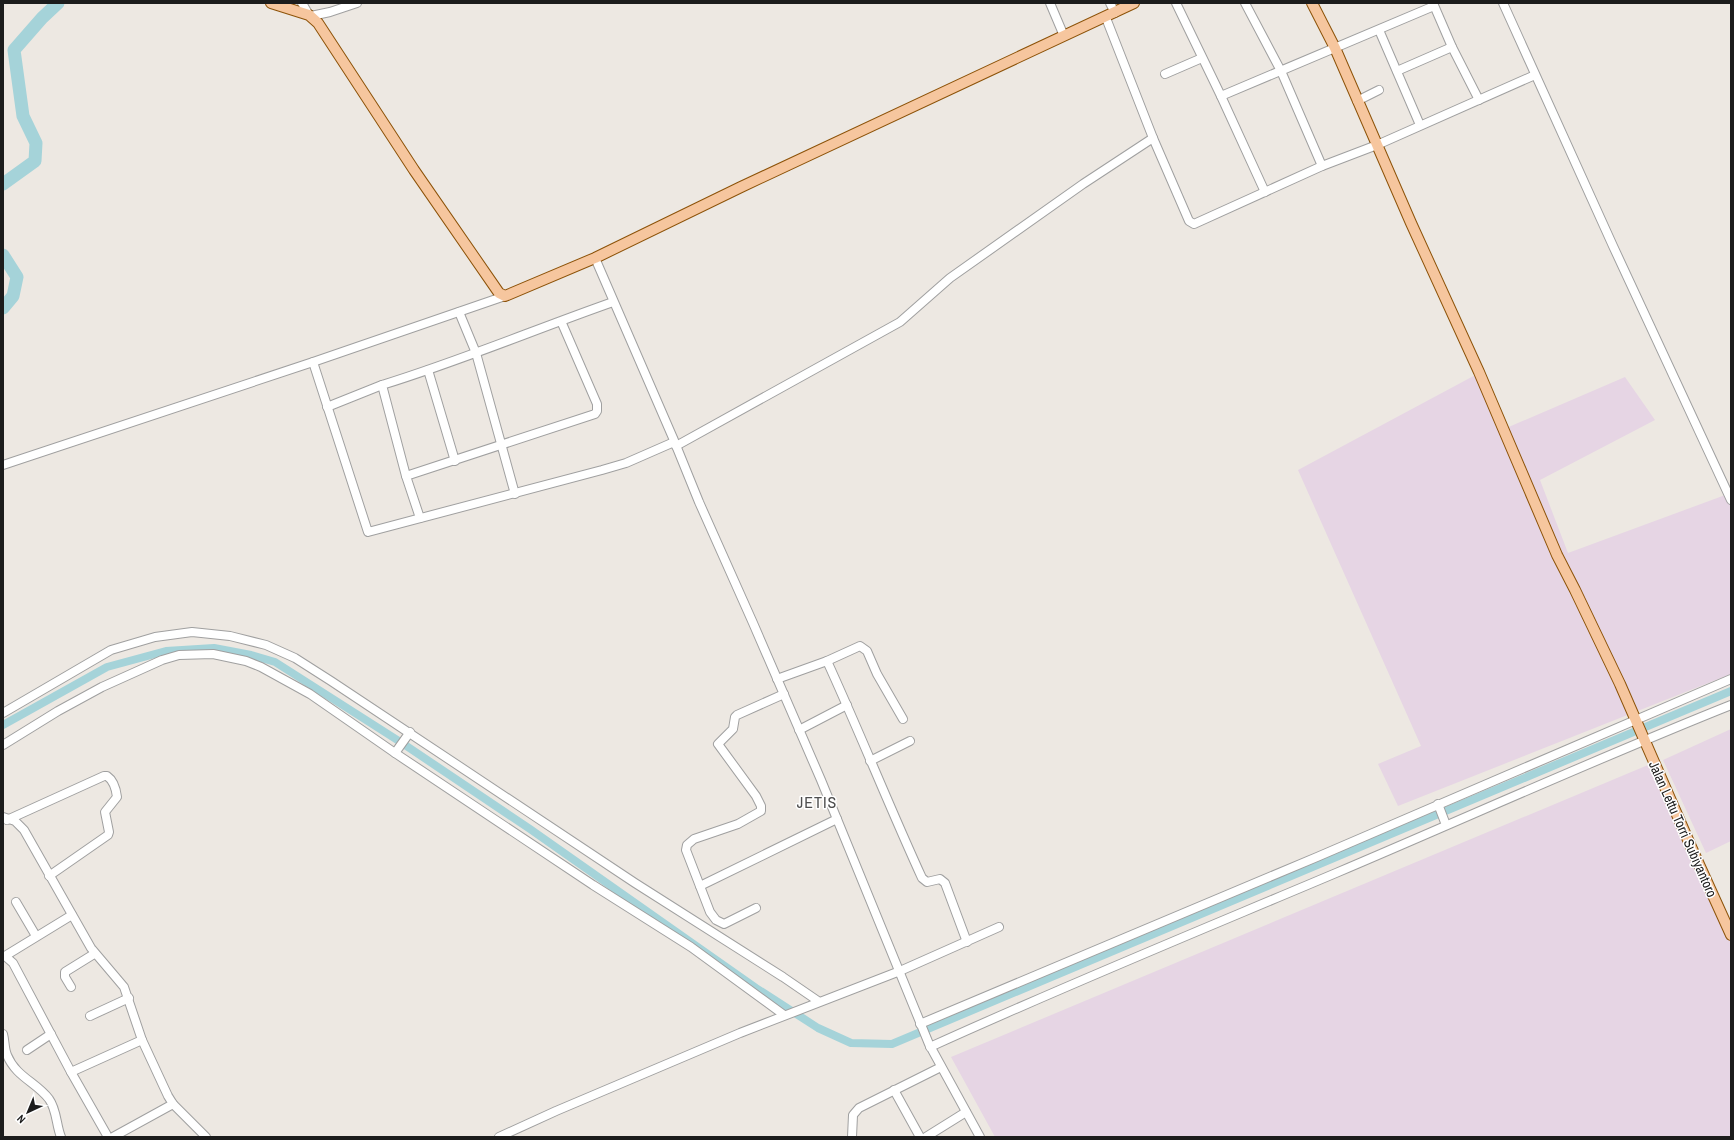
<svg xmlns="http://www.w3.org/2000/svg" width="1734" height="1140" viewBox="0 0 1734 1140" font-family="'Archivo Narrow',sans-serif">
<rect width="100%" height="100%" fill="#ede8e2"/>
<!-- industrial -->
<g fill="#e6d5e4">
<polygon points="1481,372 1504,429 1625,377 1655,420 1540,480 1568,553 1728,494 1731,500 1731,674 1398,806 1378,764 1421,746 1298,470"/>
<polygon points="1731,729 1731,841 1706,853 1663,760"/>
<polygon points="1648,765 1729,931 1731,931 1731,1137 995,1137 951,1057"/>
</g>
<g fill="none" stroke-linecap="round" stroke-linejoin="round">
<!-- canal -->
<polyline stroke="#a5d3d9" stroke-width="8" points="3,725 107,667 166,651 214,648 251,655 275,662 402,743 530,829 756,988 818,1028 851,1043 892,1044 1731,691"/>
<!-- river -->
<g stroke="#a5d3d9" stroke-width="13">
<polyline points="3,184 35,161 36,143 23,116 14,50 42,18 58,3"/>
<polyline points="3,255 17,277 13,296 3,308"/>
</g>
<defs>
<g id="minor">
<polyline points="302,3 309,15"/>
<polyline points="1050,3 1064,36"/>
<polyline points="1110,3 1115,13"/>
<polyline points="1176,3 1221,96 1265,192"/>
<polyline points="1245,3 1281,71 1322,166"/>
<polyline points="1433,3 1452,47 1479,100"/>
<polyline points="1503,3 1613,246 1731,500"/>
<polyline points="311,16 330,12 357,3"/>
<polyline points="1106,18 1153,138 1189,221 1194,224 1322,166 1377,145 1535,75"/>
<polyline points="1379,30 1420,125"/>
<polyline points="1397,71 1452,47"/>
<polyline points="1165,74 1202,58"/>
<polyline points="1221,96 1434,6"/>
<polyline points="1357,101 1379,90"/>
<polyline points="595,258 673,438 699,502 753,623 821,780 929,1044 980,1137"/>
<polyline points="459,312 476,353 515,494"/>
<path d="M561,321L597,404V411L595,414L406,476L382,385C460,361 536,329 613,302"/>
<polyline points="313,362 368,532 602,470 626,463 674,442"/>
<polyline points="428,370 455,461"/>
<polyline points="327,407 382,385"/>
<polyline points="676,446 900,322 950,278 1083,184 1153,138"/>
<polyline points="3,465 313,362 505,296"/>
<polyline points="406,476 420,518"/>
<path d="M827,661C860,733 889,806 922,878L927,882L940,879L945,883L967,942"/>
<polyline points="777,679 827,661 860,646 867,651 877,674 903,719"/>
<polyline points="3,713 111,650 155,637 192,632 230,636 266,645 295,658 331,681 635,883 783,977 818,1001"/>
<polyline points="799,730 847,705"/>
<polyline points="3,745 58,711 102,687 162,660 179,655 213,654 246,661 261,667 310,694 395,753 593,885 691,947 784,1015"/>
<polyline points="395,753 410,732"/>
<polyline points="870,761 910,741"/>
<polyline points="1438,804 1446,825"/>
<polyline points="3,817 15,821 24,830 91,948 124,987 142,1040 168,1096 173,1104 206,1137"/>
<path d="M7,820L104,776H107C113,780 116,789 117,797L105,812L109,832L108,835L49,876"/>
<polyline points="700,886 837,819"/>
<polyline points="16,902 36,936"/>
<polyline points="756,908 724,924 716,920 710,912 686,850 687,845 694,839 738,824 761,811 761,806 756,796 718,744 733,729 735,717 737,715 784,694"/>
<polyline points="72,915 5,956 13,963 71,1072 142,1040"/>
<polyline points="71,987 65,977 65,972 94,954"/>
<polyline points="90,1016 129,998"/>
<polyline points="920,1024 1317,857 1731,679"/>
<path d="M3,1034C5,1041 4,1048 7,1055C16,1077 36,1082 49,1099C57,1110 56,1125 61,1137"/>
<path d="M930,1047C1064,986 1201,930 1336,873C1468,817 1598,758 1731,705"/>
<polyline points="27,1050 51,1034"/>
<polyline points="71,1072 108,1137"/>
<polyline points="894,1090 920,1137"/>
<polyline points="113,1137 173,1104"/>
<polyline points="499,1137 556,1111 740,1033 900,971 999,927"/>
<polyline points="852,1137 853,1115 859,1108 941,1067"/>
<polyline points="926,1137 966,1112"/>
</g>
<g id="major">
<polyline points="271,3 309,15 318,23 414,170 499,293 505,296 595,258 741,187 1134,3"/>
<polyline points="1312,3 1335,48 1411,223 1479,372 1557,555 1575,590 1620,684 1692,849 1731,935"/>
</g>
</defs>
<!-- minor casing -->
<use href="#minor" stroke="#a0a0a0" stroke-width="10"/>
<!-- major casing -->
<use href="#major" stroke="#8c5208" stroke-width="12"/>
<!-- minor -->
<use href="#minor" stroke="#fff" stroke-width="8"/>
<!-- major -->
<use href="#major" stroke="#f6c69e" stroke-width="10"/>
</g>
<g text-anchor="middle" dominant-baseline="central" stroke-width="3" stroke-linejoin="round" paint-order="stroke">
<!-- street labels -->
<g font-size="14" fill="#1c1c1c" stroke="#fff">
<text transform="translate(1683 829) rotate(66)">Jalan Lettu Torri Subiyantoro</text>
</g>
<!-- quarter labels -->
<g font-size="16" letter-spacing="1" fill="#4f4f4f" stroke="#fff">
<text x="817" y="802">JETIS</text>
</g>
</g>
<!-- border -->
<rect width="1734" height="1140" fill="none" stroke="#1c1c1c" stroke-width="8"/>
<!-- north arrow -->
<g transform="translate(28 1112) rotate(224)" stroke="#ffffff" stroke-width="3" paint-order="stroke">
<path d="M0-3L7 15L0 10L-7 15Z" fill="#1c1c1c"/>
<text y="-6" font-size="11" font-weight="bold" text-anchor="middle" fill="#1c1c1c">N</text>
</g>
</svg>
